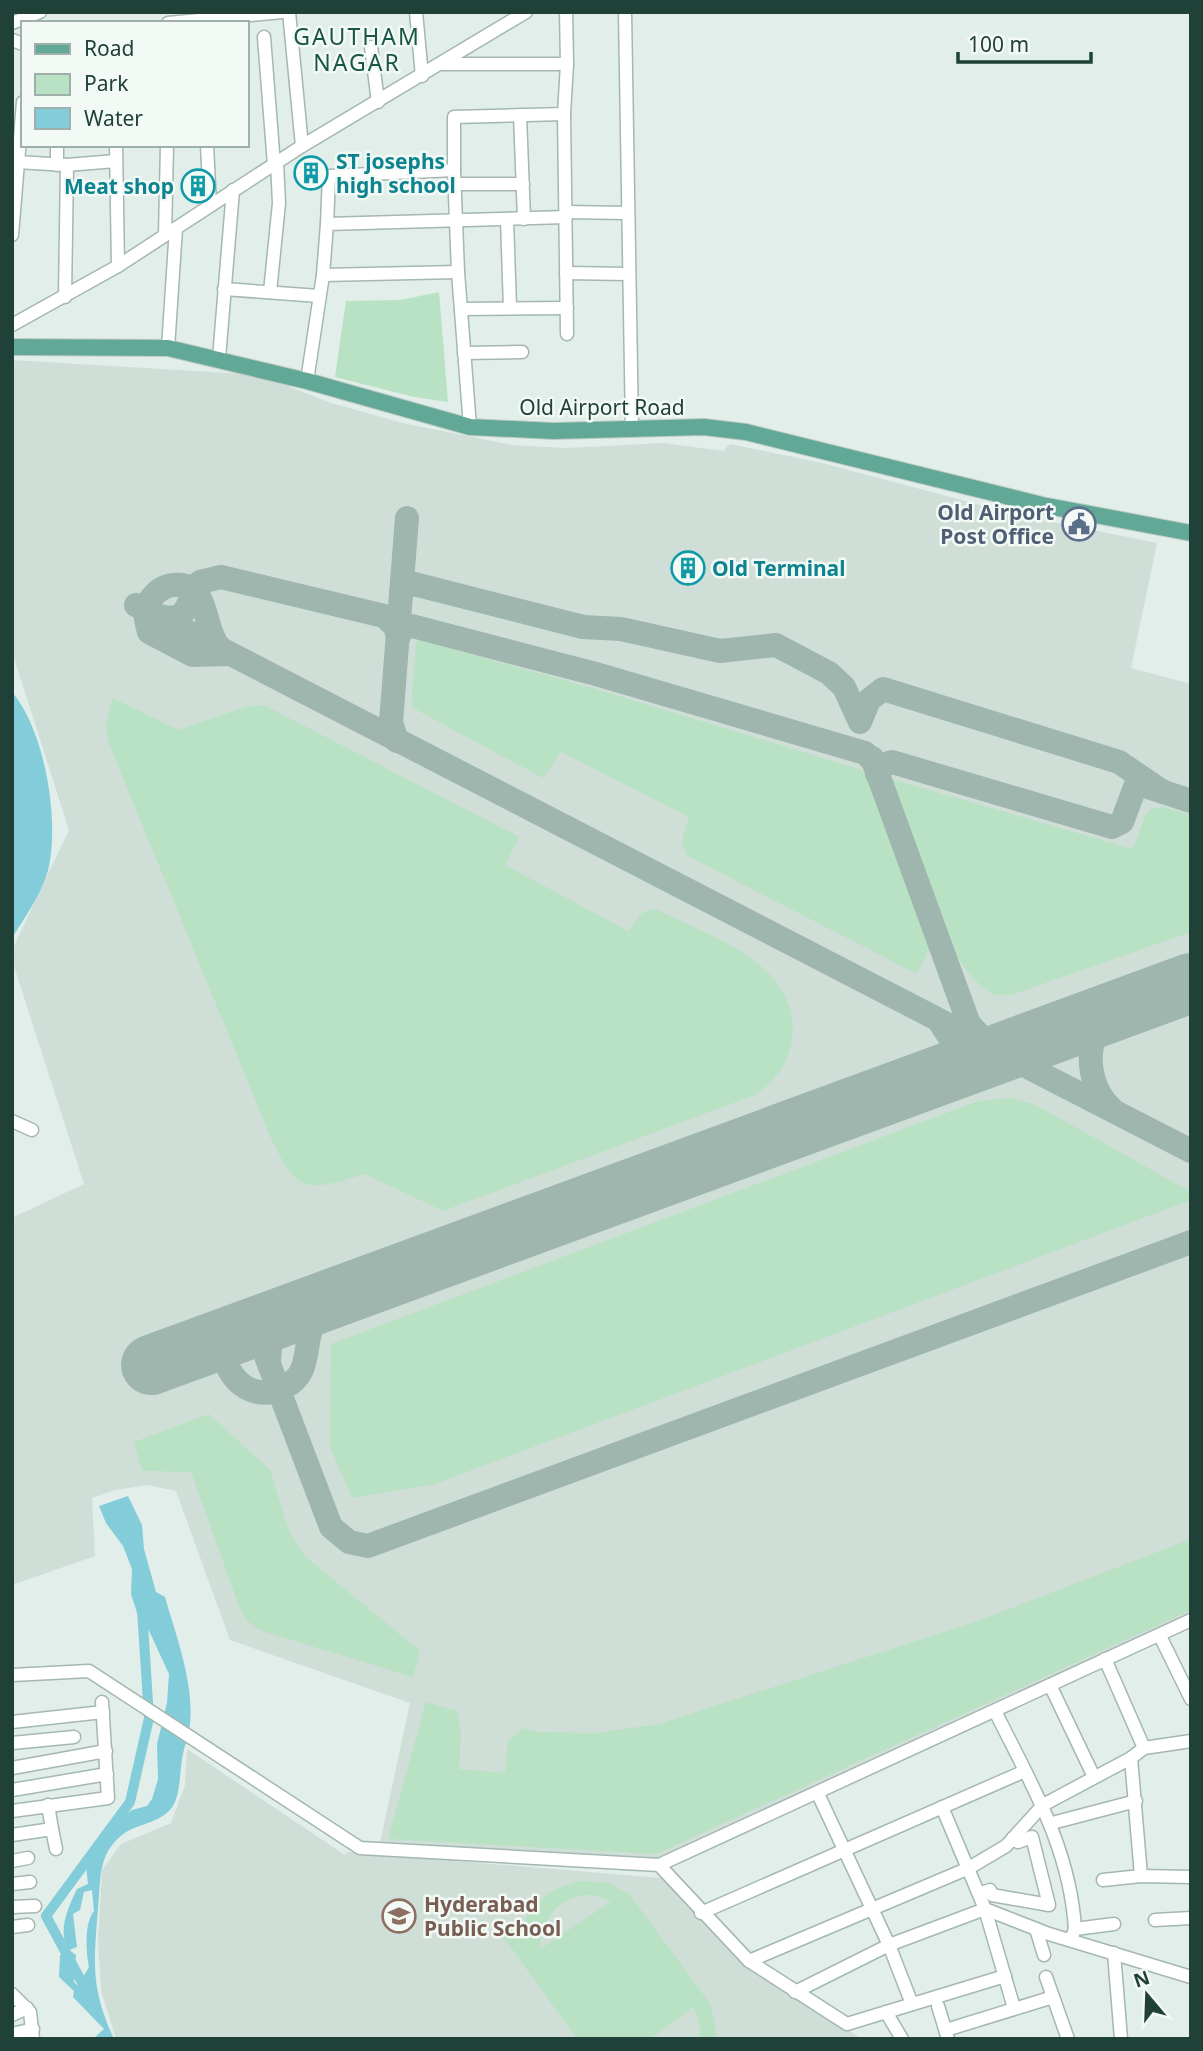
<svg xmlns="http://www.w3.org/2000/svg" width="1203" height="2051" viewBox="0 0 1203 2051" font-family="'Noto Sans',sans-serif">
<rect width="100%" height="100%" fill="#e2eee9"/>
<!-- built -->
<g fill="#d0ded8">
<polygon points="12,360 245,374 289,381 290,387 328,402 402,423 513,445 566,448 663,443 723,451 730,444 822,463 1022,516 1157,543 1131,668 1191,684 1191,1617 656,1860 380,1843 410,1703 230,1640 176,1491 148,1485 115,1490 92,1498 95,1556 12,1585 12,1218 84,1184 12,960 12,950 69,830 12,652"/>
<polygon points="187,1749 345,1855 347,1852 663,1878 741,1963 862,2039 116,2039 101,1990 98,1941 102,1870 121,1844 171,1823 185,1785"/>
</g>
<!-- green -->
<g fill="#b8e2c3" fill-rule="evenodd">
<polygon points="439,292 448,402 414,397 335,377 346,301 401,300"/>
<polygon points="419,640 596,689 865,771 931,951 927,952 917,974 686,855 682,841 689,817 561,752 543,778 411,707 416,642"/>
<path d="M113,698L178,730L245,707L264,705L519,837L505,865L628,931L643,912L656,909C710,937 801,963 792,1039C788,1064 775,1081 755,1095L443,1211L365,1174C308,1191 298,1196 271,1138L109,744L106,725Z"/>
<polygon points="891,779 1133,849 1145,816 1151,809 1163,807 1191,815 1191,932 1011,995 993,995 973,979 959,960"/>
<polygon points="1010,1098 1036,1105 1191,1192 1191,1200 435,1484 352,1498 330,1447 331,1344 978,1101"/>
<polygon points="209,1414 270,1470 289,1531 306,1557 420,1651 413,1677 262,1631 247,1621 240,1609 191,1472 142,1471 134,1442"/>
<polygon points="1191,1539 1191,1610 656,1854 388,1839 426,1702 457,1711 461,1735 459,1769 505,1773 508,1741 523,1728 538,1732 596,1733 659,1724 978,1621"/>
<path d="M581,1881L609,1883L630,1895L711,2005L717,2039H699L700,2028L694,2007L650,2039H577L502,1935L515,1924L521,1932C529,1901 552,1887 581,1881ZM594,1895L612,1901L540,1949C541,1917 561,1894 594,1895Z"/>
</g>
<!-- water -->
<g fill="#83ccda" fill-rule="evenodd">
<path d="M12,692C45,731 59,818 49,866C44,891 25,917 12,938Z"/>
<path d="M128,1496L142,1525L144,1549L156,1592L165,1597C176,1636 194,1682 190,1723C189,1735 184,1747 182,1759C180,1772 180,1790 175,1802C165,1824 138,1822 122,1835C97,1855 101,1881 98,1908C94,1962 90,1987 114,2039H93L104,2029L73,1997L74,1991L59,1977L60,1955H63L61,1948L66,1945C59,1926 69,1906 77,1889L88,1884L86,1866L124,1816L132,1810L147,1806L152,1799L158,1779L157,1744L167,1703L169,1674L145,1622L139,1619L131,1594L132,1569L123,1546L106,1523L99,1506ZM92,1890L94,1911C84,1923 86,1953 89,1967L78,1986L74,1982L76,1955L69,1950L77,1947L73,1914L80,1910L84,1892Z"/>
</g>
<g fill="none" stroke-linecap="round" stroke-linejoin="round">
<!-- canal -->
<polyline stroke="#83ccda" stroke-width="10" points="85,1988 46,1916 130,1802 149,1718 142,1609"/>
<!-- taxiway -->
<g stroke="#9eb6ae" stroke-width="24">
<polyline points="401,593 404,588 414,584 583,627 621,629 720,651 776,645 829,673 844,687 860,722 869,700 883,689 1119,762 1163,792"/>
<polyline points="136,605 970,1036 995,1047 1016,1048"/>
<path d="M159,616C192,624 185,599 200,582L221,577L384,616L395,626L398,637"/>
<polyline points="398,637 404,628 412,626 596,674 865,753 873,761"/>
<path d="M221,649C201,631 212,580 173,585C163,586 155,593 150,600C143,611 146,621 149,632L193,655L230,654"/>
<polyline points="397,741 391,722 407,518"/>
<polyline points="872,758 969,1024 985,1041"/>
<polyline points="877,774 879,767 892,762 1112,827 1122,822 1135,787 1145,786 1191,801"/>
<polyline points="991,1057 1014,1060 1191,1151"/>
<polyline points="935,1078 947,1066 954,1044 939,1021"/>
<path d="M1112,1109C1084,1084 1082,1031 1116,1011"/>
<path d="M334,1297C310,1301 265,1303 244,1315C198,1341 238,1413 285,1387C323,1367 289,1325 340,1295"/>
<polyline points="226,1337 248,1339 264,1351 331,1527 349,1542 368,1546 1191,1242"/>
<polyline points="269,1360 271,1333 288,1314"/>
</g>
<!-- runway -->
<polyline stroke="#9eb6ae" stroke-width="60" points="151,1365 1191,983"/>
<defs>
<g id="minor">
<polyline points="289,12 302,146"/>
<polyline points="416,12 422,76"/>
<polyline points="625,12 632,430"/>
<polyline points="12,23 40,12"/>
<polyline points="168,23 282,12"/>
<polyline points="264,37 274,165"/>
<polyline points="12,40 23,44"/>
<polyline points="371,47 378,102"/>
<polyline points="442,64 567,64 566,12"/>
<polyline points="520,115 524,219"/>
<polyline points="116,145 118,266"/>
<polyline points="207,145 210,205"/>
<polyline points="17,162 67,165 116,161"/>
<polyline points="57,165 57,145"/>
<polyline points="454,184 523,184"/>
<polyline points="566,212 627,213"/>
<polyline points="507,219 510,308"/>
<polyline points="327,224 329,176 454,170 454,117 564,114"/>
<polyline points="12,235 23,102"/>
<polyline points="165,235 167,145"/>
<polyline points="458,272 470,427"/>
<polyline points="566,273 628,274"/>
<polyline points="323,275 327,224 566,217"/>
<polyline points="224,289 319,296"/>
<polyline points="270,292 279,203 277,163"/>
<polyline points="65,297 67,165"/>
<polyline points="461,309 567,308"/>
<polyline points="12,325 118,266 302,146 526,12"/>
<polyline points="567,334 564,114 567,64"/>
<polyline points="168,348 176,228"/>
<polyline points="464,353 522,352"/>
<polyline points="219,358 233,190"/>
<polyline points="307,381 323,275 458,272 454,170"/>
<polyline points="12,1121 32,1130"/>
<polyline points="1160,1636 1191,1699"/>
<polyline points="1105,1659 1144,1748"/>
<polyline points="12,1675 89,1671 360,1848 659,1865 1191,1620"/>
<polyline points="1050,1685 1094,1777"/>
<path d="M995,1711C1030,1782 1070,1847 1075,1929"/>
<polyline points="12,1722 103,1712"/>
<polyline points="12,1743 74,1737"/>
<polyline points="1131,1758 1141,1876"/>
<polyline points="12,1768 106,1751"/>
<polyline points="12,1790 107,1774"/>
<polyline points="818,1794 889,1945 912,2004"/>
<polyline points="942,1807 985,1909 1014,2008"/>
<polyline points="12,1811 108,1798 102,1702"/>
<polyline points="1056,1822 1136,1801"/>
<polyline points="52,1829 56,1849"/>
<polyline points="12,1835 52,1829 48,1805"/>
<polyline points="12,1861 28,1858"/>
<polyline points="659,1865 749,1961 847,2024 1005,1976"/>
<polyline points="1103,1880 1141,1876 1191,1877"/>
<polyline points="12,1884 30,1882"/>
<polyline points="979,1894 990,1890 992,1895 1049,1905 1032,1837 1018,1842 1013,1838"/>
<polyline points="12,1907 35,1906"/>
<polyline points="701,1913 1025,1771"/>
<polyline points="1155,1920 1191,1918"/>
<polyline points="12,1927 28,1925"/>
<polyline points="1036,1929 1044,1955"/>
<polyline points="1073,1934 1075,1929 1114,1924"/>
<polyline points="1114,1953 1121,2039"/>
<polyline points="749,1961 969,1868 1006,1846 1043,1805 1131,1758 1144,1748 1191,1741"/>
<polyline points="1046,1977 1068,2039"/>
<polyline points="795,1992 889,1945 985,1909 1049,1934 1191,1977"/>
<polyline points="12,1994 30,2012 33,2039"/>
<polyline points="938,2006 948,2039"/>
<polyline points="886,2012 902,2039"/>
<polyline points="12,2015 27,2008"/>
<polyline points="946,2030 1053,1997"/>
<polyline points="12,2034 33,2029"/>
</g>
<polyline id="major" points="12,347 168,348 307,381 470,427 553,431 704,427 746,432 1042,505 1191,533"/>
</defs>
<!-- minor casing -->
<use href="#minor" stroke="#a4b7b0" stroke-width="15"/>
<!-- major casing -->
<use href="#major" stroke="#c0cac7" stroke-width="18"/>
<!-- minor -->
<use href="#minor" stroke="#fff" stroke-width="12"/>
<!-- major -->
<use href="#major" stroke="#61a996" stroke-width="16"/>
</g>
<!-- icons -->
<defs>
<symbol id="building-ring" viewBox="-11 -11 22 22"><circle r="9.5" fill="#f3faf6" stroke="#0f9aa8" stroke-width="1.5"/><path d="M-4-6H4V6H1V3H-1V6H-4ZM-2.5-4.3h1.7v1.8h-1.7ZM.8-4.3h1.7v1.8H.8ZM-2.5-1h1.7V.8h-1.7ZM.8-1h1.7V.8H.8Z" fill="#0f9aa8"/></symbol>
<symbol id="civic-ring" viewBox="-11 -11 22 22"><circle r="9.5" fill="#f3faf6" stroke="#5c6f8a" stroke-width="1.5"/><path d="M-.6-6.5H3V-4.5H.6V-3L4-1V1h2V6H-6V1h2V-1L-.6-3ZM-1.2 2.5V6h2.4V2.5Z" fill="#5c6f8a"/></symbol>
<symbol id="school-ring" viewBox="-11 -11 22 22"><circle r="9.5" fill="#f3faf6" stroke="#8d6e63" stroke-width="1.5"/><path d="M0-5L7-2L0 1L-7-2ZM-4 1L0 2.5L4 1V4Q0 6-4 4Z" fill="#8d6e63"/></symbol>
</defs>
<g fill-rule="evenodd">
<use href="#building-ring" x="292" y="154" width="38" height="38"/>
<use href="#building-ring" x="179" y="167" width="38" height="38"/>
<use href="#civic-ring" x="1060" y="505" width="38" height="38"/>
<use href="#building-ring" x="669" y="549" width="38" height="38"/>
<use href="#school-ring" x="380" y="1897" width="38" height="38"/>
</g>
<g text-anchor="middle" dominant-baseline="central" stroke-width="5" stroke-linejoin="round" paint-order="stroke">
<!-- culture labels -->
<g font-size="21" font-weight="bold" fill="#0d838f" stroke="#f3faf6" text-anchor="start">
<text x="336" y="161">ST josephs<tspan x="336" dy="24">high school</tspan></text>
<text x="174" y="186" text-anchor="end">Meat shop</text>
<text x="712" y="568">Old Terminal</text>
</g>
<!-- street labels -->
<g font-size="21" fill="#1f4138" stroke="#f3faf6">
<text x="602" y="407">Old Airport Road</text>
</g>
<!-- service labels -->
<g font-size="21" font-weight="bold" fill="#4e5e75" stroke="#f3faf6" text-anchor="end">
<text x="1054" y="512">Old Airport<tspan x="1054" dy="24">Post Office</tspan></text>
</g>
<!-- education labels -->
<g font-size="21" font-weight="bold" fill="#785e54" stroke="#f3faf6" text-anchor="start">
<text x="424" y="1904">Hyderabad<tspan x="424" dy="24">Public School</tspan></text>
</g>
<!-- neighbourhood labels -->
<g font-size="23" letter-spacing="2" fill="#195647" stroke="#f3faf6">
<text x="357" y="36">GAUTHAM<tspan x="357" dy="26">NAGAR</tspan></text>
</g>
</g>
<!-- border -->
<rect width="1203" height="2051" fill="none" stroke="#1f4138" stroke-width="28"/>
<!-- legend -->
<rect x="21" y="21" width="228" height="126" fill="#f3faf6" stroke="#9eb0aa" stroke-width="2"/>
<rect x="35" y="44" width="35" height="10" fill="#61a996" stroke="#9eb0aa" stroke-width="2"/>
<text x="84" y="56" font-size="21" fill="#1f4138">Road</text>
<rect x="35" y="74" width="35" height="21" fill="#b8e2c3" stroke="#9eb0aa" stroke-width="2"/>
<text x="84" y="91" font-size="21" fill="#1f4138">Park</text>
<rect x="35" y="108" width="35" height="21" fill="#83ccda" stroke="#9eb0aa" stroke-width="2"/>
<text x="84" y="126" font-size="21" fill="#1f4138">Water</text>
<!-- north arrow -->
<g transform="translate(1147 1995) rotate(341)" stroke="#f3faf6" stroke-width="5" paint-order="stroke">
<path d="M0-5L12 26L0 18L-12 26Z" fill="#1f4138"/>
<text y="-10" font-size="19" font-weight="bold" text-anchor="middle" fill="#1f4138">N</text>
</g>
<!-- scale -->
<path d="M958 52v10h133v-10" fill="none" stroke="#1f4138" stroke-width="3.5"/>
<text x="968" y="52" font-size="21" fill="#1f4138" stroke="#f3faf6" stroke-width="5" paint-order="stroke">100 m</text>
</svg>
